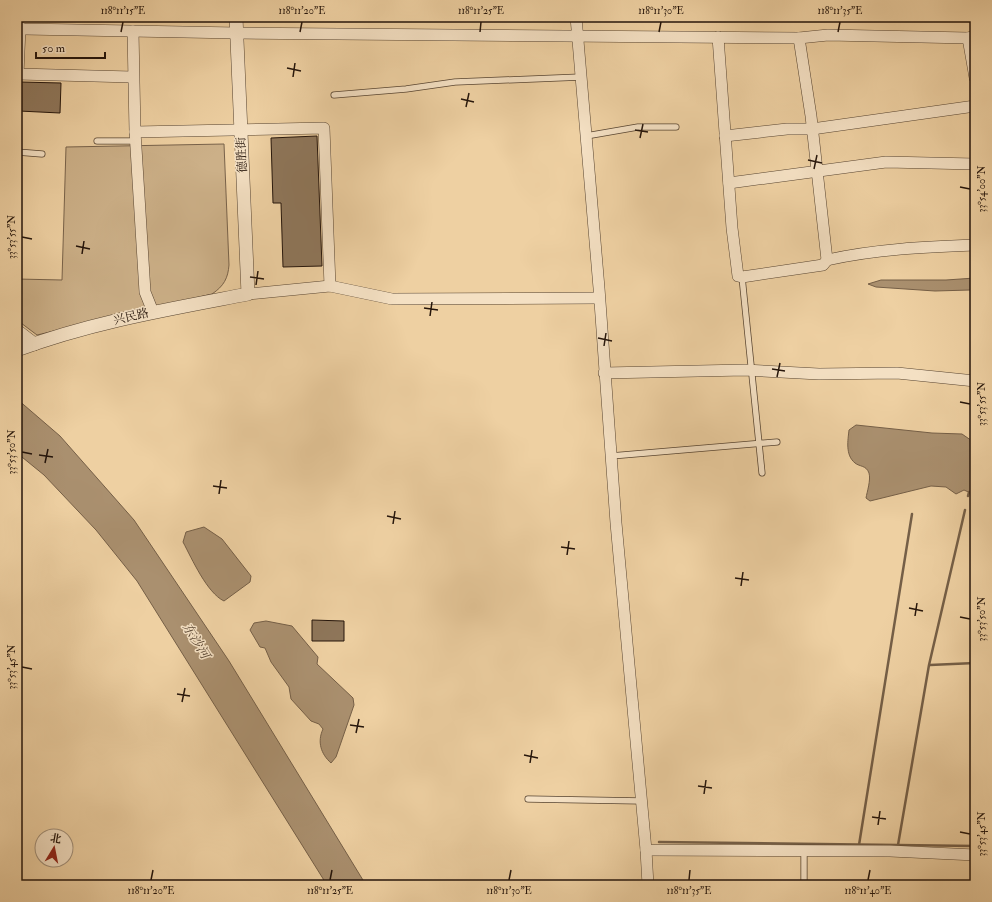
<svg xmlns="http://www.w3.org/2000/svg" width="992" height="902" viewBox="0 0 992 902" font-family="'IM FELL Double Pica','Noto Serif SC',serif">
<rect width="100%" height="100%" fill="#eed0a2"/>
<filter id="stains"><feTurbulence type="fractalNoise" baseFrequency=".005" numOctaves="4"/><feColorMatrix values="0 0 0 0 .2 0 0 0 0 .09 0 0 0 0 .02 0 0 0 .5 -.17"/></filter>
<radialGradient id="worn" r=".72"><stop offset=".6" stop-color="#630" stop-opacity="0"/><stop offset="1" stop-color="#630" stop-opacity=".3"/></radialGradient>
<!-- green -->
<path fill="#ccb088" stroke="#78624a" d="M224,144L229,265C228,278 224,286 212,294L37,335L17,320V279L62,280L66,147Z"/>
<!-- water -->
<g fill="#aa906f" stroke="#755f47">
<polygon points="975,278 975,290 970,290 935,291 876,287 868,284 881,280 946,280"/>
<polygon points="17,399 60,436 134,520 229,661 366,885 327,885 137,581 96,530 44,475 17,453"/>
<path d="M856,425L932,433L962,434L975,443V495L964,490L956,494L946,487L931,486L870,501L866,498C867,492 871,480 869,473C866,465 860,467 855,463C845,455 848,440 849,430Z"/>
<path d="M204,527L222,539L251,576L250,582L224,601C207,593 192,559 183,542L186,532Z"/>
<path d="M266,621L292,626L318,657L317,664L353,698L354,705L336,757L331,763C321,754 317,742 323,729L319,724L311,721L291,699L289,687L271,662L265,648L260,647L250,630L254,623Z"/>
</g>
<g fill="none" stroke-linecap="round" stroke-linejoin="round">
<!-- stream -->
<g stroke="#755f47" stroke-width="2.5">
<polyline points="968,496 969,492"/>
<polyline points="930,665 975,663"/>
<polyline points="659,842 975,846"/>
<polyline points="859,845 912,514"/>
<polyline points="898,845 929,665 965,510"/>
</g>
</g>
<!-- building -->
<g fill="#8e765a" stroke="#25150b">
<polygon points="20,82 61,83 60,113 19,111"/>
<polygon points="317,136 322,266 283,267 281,203 273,203 271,138"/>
<polygon points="312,620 344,621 344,641 312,641"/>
</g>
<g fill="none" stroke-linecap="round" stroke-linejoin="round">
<defs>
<g id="service">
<polyline points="334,95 406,89 455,82 581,77"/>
<polyline points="586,136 638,127 676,127"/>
<polyline points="97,141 135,141"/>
<polyline points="17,152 42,154"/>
<polyline points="742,277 762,473"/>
<polyline points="611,456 777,442"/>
<polyline points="528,799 642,801"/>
<polyline points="804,885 804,851"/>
</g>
<g id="minor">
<polyline points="576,17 599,288 616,523 646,850 890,851 975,855"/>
<polyline points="17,27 24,29 237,33 799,38 828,35 968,38 975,36"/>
<polyline points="20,28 18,74 132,77"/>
<polyline points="133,31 135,132 145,292 153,312"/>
<polyline points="718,37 732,228 738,276 742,277 823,265 827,260 811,116 799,38"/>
<polyline points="968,38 975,78"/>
<polyline points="135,132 324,128 330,286"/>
<polyline points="725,136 787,129 812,129 975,106"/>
<polyline points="729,183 886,162 975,164"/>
<path d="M827,260C876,249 925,247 975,245"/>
<polyline points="248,294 330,286 392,299 599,298"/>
<polyline points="604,373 745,370 819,374 897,373 975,381"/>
<polyline points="646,850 648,885"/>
</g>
<g id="tertiary">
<polyline points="17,331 34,344"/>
<path d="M17,350C92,322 170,309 248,294L236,17"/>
</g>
</defs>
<!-- service casing -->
<use href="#service" stroke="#574431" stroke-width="7"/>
<!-- minor casing -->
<use href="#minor" stroke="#574431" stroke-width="12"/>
<!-- tertiary casing -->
<use href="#tertiary" stroke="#574431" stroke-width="14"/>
<!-- service -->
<use href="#service" stroke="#f4e0c3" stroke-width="5.5"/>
<!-- minor -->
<use href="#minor" stroke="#f4e0c3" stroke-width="11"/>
<!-- tertiary -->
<use href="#tertiary" stroke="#f4e0c3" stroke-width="13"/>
</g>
<!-- ticks -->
<path fill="none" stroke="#25150b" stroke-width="1.5" d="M121,32L123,22M300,32L302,22M480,32L481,22M659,32L661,22M838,32L840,22M287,68L301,71M293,77L295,63M461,99L474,102M466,107L469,93M635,130L648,132M640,138L643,124M808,160L822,163M814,169L817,155M960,187L970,189M22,237L32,239M76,246L90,249M82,254L84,241M250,277L264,279M256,285L258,271M424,308L438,310M430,316L432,302M598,338L612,341M604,346L606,333M772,369L785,371M777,377L780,363M960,402L970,404M22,452L32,454M39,455L53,457M45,463L48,449M213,486L227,488M219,494L221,480M387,516L401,519M393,524L395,511M561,547L575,549M567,555L569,541M735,578L749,580M741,586L743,572M909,608L923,611M915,616L917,603M960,617L970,619M22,667L32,669M177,694L190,696M182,702L185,688M350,725L364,727M356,733L359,719M524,755L538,758M530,763L532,750M698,786L712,788M704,794L706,780M872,817L886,819M878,825L880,811M960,832L970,834M151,880L153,870M330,880L332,870M509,880L511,870M689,880L690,870M868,880L870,870"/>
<g text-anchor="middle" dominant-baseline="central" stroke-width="3" stroke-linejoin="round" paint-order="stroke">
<!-- street labels -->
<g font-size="12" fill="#25150b" stroke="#f4e0c3">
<text transform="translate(242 155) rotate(-93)">德胜街</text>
<text transform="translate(131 317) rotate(-13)">兴民路</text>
</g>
<!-- water labels -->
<g font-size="13" font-style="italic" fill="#5a4633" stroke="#f4e0c3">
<text transform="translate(196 641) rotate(58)">东沙河</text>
</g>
</g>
<!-- margin -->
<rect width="992" height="902" fill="none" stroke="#eed0a2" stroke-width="44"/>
<!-- north arrow -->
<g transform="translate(54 848) rotate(10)"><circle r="19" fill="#f4e0c3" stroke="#a18f79"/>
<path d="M0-3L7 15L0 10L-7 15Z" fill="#8f2418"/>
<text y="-6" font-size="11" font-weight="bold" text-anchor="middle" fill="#25150b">北</text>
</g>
<!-- scale -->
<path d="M36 52v6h69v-6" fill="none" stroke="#25150b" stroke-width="2"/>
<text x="42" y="52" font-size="12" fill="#25150b" stroke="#f4e0c3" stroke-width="3" paint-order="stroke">50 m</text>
<rect x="22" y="22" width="948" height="858" fill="none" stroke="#25150b" stroke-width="1.5"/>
<g font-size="10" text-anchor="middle" fill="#25150b">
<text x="123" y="14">118°11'15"E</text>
<text x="302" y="14">118°11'20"E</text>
<text x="481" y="14">118°11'25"E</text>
<text x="661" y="14">118°11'30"E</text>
<text x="840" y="14">118°11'35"E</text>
<text transform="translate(981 189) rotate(-90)" y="4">33°54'00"N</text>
<text transform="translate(11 237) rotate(-90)" y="4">33°53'55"N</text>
<text transform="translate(981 404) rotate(-90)" y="4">33°53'55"N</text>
<text transform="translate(11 452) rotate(-90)" y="4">33°53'50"N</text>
<text transform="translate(981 619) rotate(-90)" y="4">33°53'50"N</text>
<text transform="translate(11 667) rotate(-90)" y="4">33°53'45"N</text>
<text transform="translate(981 834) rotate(-90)" y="4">33°53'45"N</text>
<text x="151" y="894">118°11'20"E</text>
<text x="330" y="894">118°11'25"E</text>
<text x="509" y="894">118°11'30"E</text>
<text x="689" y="894">118°11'35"E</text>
<text x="868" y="894">118°11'40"E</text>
</g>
<rect width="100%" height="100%" filter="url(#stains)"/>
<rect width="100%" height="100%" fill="url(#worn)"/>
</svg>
